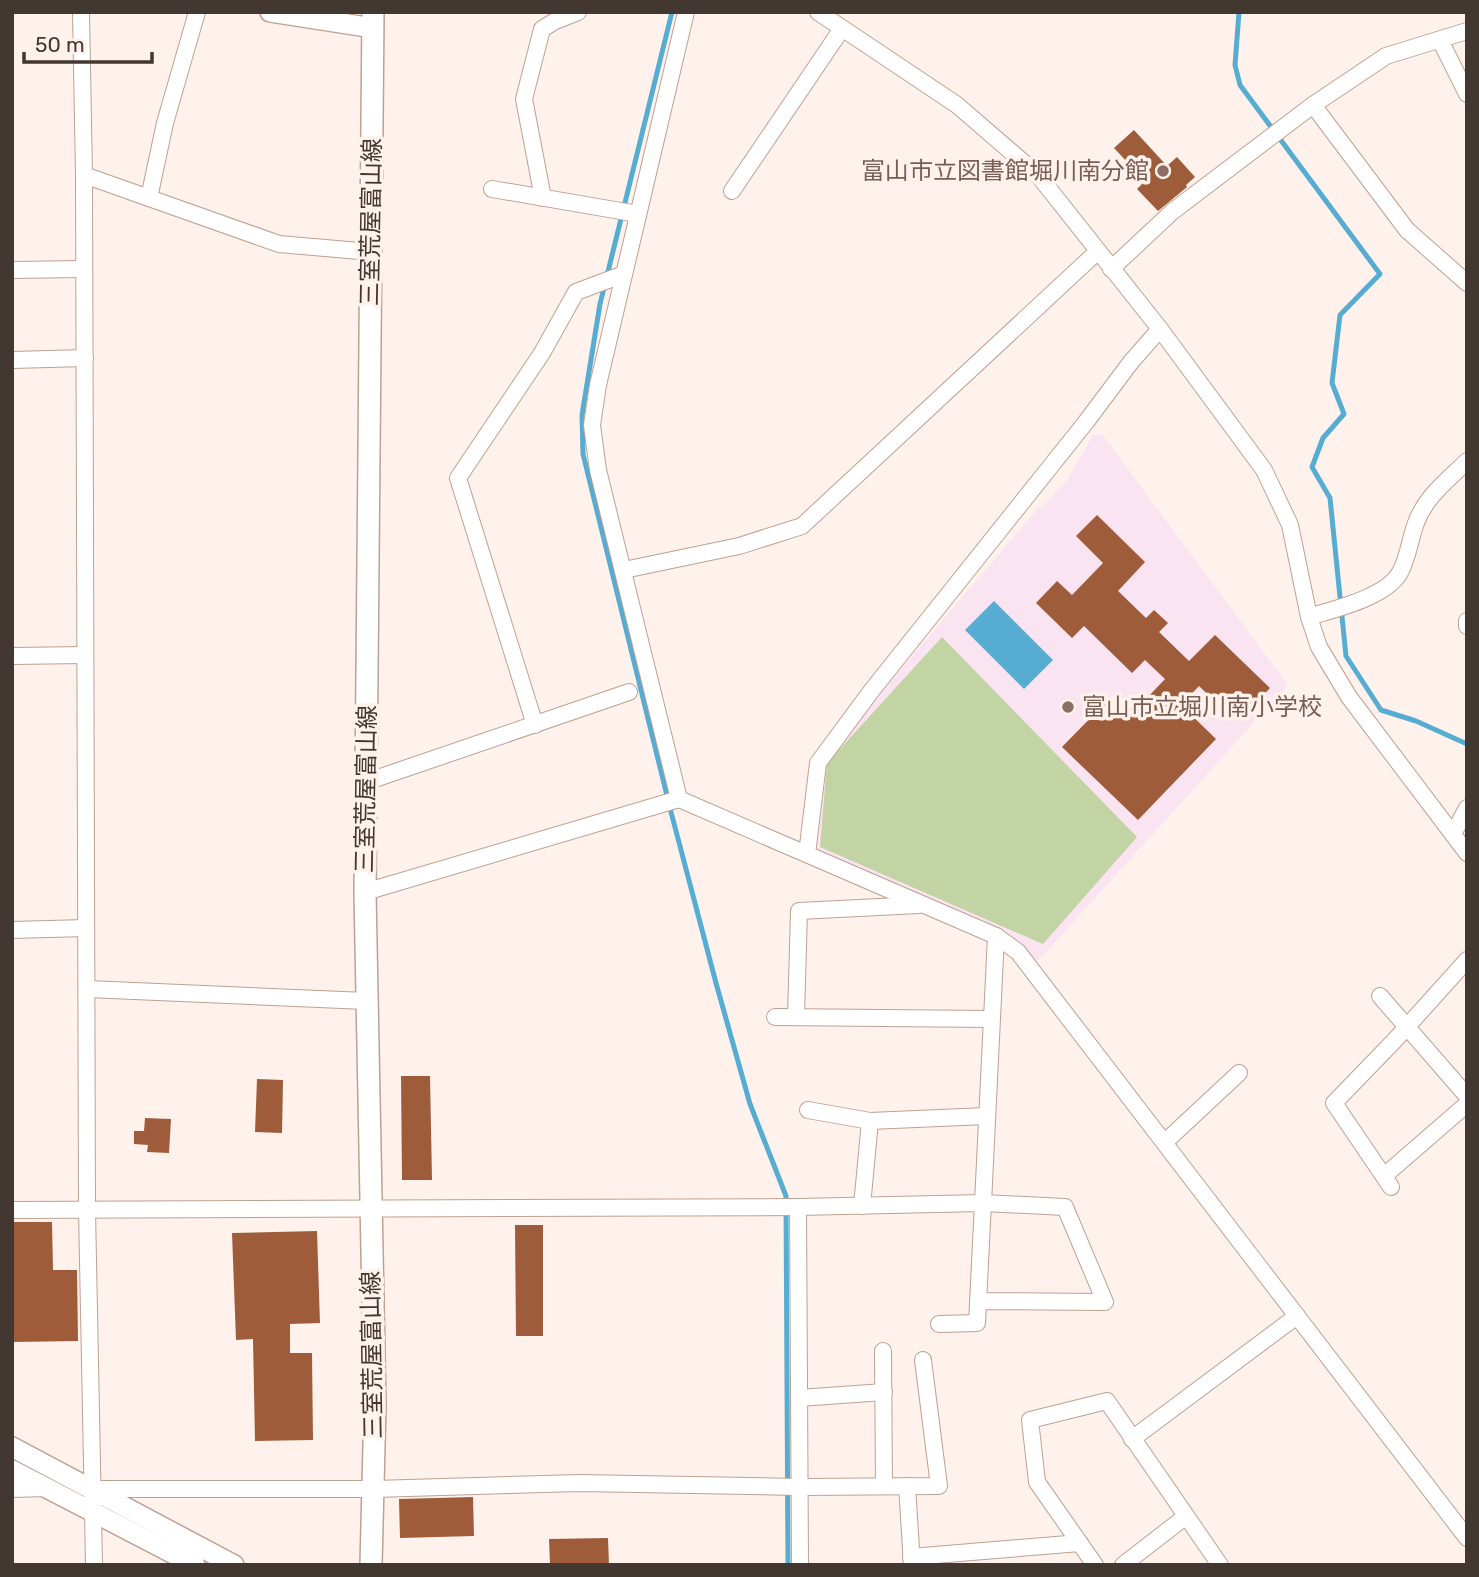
<svg xmlns="http://www.w3.org/2000/svg" width="1479" height="1577" viewBox="0 0 1479 1577" font-family="Rubik,'Noto Sans JP',sans-serif">
<rect width="100%" height="100%" fill="#fff2ec"/>
<!-- education -->
<polygon fill="#fae4f1" points="1102,434 1288,685 1039,960 1033,959 1018,941 816,854 810,846 824,773 850,729 1039,507 1041,508 1067,480 1093,435"/>
<!-- green -->
<polygon fill="#c2d3a4" points="942,637 1137,837 1043,944 820,847 827,763"/>
<!-- water -->
<polygon fill="#57acd2" points="994,601 1053,660 1024,689 965,630"/>
<g fill="none" stroke-linecap="round" stroke-linejoin="round">
<!-- stream -->
<g stroke="#57acd2" stroke-width="5">
<polyline points="672,12 600,304 582,415 583,454 671,812 716,983 750,1104 786,1196 788,1565"/>
<polyline points="1239,12 1235,65 1240,85 1380,274 1340,315 1332,383 1344,414 1323,438 1312,467 1330,498 1346,656 1381,710 1416,721 1467,744"/>
</g>
</g>
<!-- building -->
<g fill="#9e5c3a">
<polygon points="1134,130 1167,166 1177,157 1195,177 1186,185 1187,187 1158,211 1137,189 1145,181 1114,148"/>
<polygon points="1097,515 1145,562 1118,591 1146,618 1154,610 1168,623 1159,632 1189,661 1215,635 1270,688 1249,710 1242,703 1230,716 1199,686 1181,705 1216,739 1138,820 1062,747 1108,700 1127,719 1165,679 1145,660 1132,673 1084,626 1072,638 1036,603 1057,581 1072,595 1103,563 1076,536"/>
<polygon points="401,1076 430,1076 432,1180 402,1180"/>
<polygon points="257,1079 283,1080 282,1133 255,1132"/>
<polygon points="145,1118 171,1119 169,1153 147,1152 148,1145 134,1144 134,1131 144,1131"/>
<polygon points="12,1222 52,1222 53,1270 77,1270 78,1341 12,1342"/>
<polygon points="515,1225 543,1225 543,1336 516,1336"/>
<polygon points="317,1231 320,1323 290,1324 290,1353 312,1353 313,1440 255,1441 253,1339 236,1340 232,1233"/>
<polygon points="473,1497 474,1536 400,1538 399,1499"/>
<polygon points="608,1538 609,1565 550,1565 549,1539"/>
</g>
<g fill="none" stroke-linecap="round" stroke-linejoin="round">
<defs>
<g id="minor">
<polyline points="81,12 84,175 87,1210 94,1565"/>
<polyline points="818,12 957,105 1038,175 1160,329 1264,470 1290,525 1309,617 1319,647 1349,697 1467,853"/>
<polyline points="1440,40 1467,94"/>
<polyline points="1313,105 1407,230 1467,283"/>
<polyline points="84,175 279,244 371,252"/>
<polyline points="492,189 638,214"/>
<polyline points="732,191 841,30"/>
<polyline points="149,198 165,123 197,12"/>
<polyline points="543,198 524,99 542,29 555,21 578,12"/>
<polyline points="1111,269 1173,211 1313,105 1386,56 1467,31"/>
<polyline points="12,270 84,269"/>
<polyline points="12,360 85,358"/>
<polyline points="624,570 739,546 802,526 1097,252"/>
<path d="M1309,617C1334,609 1384,598 1399,574C1408,560 1410,538 1416,523C1425,497 1448,480 1467,461"/>
<polyline points="1467,621 1467,626"/>
<polyline points="12,656 85,655"/>
<polyline points="535,725 458,478 542,353 576,292 624,274"/>
<polyline points="366,782 629,692"/>
<polyline points="679,799 598,470 592,425 598,385 686,12"/>
<polyline points="1453,834 1467,808"/>
<polyline points="807,854 818,763 872,690 1086,422 1131,362 1160,329"/>
<polyline points="365,892 679,799 996,936 1018,952 1467,1538"/>
<polyline points="12,930 86,928"/>
<polyline points="88,989 366,1001"/>
<polyline points="1380,996 1467,1096"/>
<polyline points="775,1017 991,1019"/>
<polyline points="796,1017 799,911 919,905"/>
<polyline points="808,1110 870,1121 986,1116"/>
<polyline points="1165,1142 1239,1073"/>
<polyline points="1384,1176 1467,1104"/>
<polyline points="1391,1187 1334,1103 1395,1040 1467,960"/>
<polyline points="862,1206 870,1121"/>
<polyline points="798,1207 800,1565"/>
<polyline points="12,1210 798,1207 983,1203 996,936"/>
<polyline points="939,1324 977,1323 983,1203 1065,1207 1105,1302 978,1301"/>
<polyline points="883,1351 884,1486"/>
<polyline points="799,1398 884,1392"/>
<polyline points="1132,1439 1297,1316"/>
<polyline points="907,1486 912,1565"/>
<polyline points="12,1489 48,1488"/>
<polyline points="93,1489 374,1489 579,1483 800,1487 939,1486 923,1360"/>
<polyline points="911,1557 1080,1543"/>
<polyline points="1095,1565 1037,1482 1030,1420 1107,1401 1220,1565"/>
<polyline points="1123,1565 1185,1517"/>
</g>
<g id="tertiary">
<polyline points="270,12 373,28"/>
<polyline points="12,1447 234,1565"/>
<polyline points="12,1470 195,1565"/>
</g>
<polyline id="secondary" points="371,1565 375,1405 365,892 373,12"/>
</defs>
<!-- minor casing -->
<use href="#minor" stroke="#bda192" stroke-width="18"/>
<!-- tertiary casing -->
<use href="#tertiary" stroke="#bda192" stroke-width="22"/>
<!-- secondary casing -->
<use href="#secondary" stroke="#bda192" stroke-width="24"/>
<!-- minor -->
<use href="#minor" stroke="#fff" stroke-width="16"/>
<!-- tertiary -->
<use href="#tertiary" stroke="#fff" stroke-width="19"/>
<!-- secondary -->
<use href="#secondary" stroke="#fff" stroke-width="21"/>
</g>
<!-- markers -->
<g fill="#8d6e63" stroke="#fff2ec" stroke-width="2.5">
<circle cx="1163" cy="171" r="7"/>
<circle cx="1068" cy="707" r="7"/>
</g>
<g text-anchor="middle" dominant-baseline="central" stroke-width="7" stroke-linejoin="round" paint-order="stroke">
<!-- education labels -->
<g font-size="24" fill="#785e54" stroke="#fff2ec" text-anchor="end">
<text x="1149" y="171">富山市立図書館堀川南分館</text>
<text x="1082" y="707" text-anchor="start">富山市立堀川南小学校</text>
</g>
<!-- street labels -->
<g font-size="24" fill="#433731" stroke="#fff2ec">
<text transform="translate(371 222) rotate(-89)">三室荒屋富山線</text>
<text transform="translate(366 789) rotate(-89)">三室荒屋富山線</text>
<text transform="translate(372 1355) rotate(-91)">三室荒屋富山線</text>
</g>
</g>
<!-- border -->
<rect width="1479" height="1577" fill="none" stroke="#433731" stroke-width="28"/>
<!-- scale -->
<path d="M24 52v10h128v-10" fill="none" stroke="#433731" stroke-width="3.5"/>
<text x="35" y="52" font-size="21" fill="#433731" stroke="#fff2ec" stroke-width="5" paint-order="stroke">50 m</text>
</svg>
